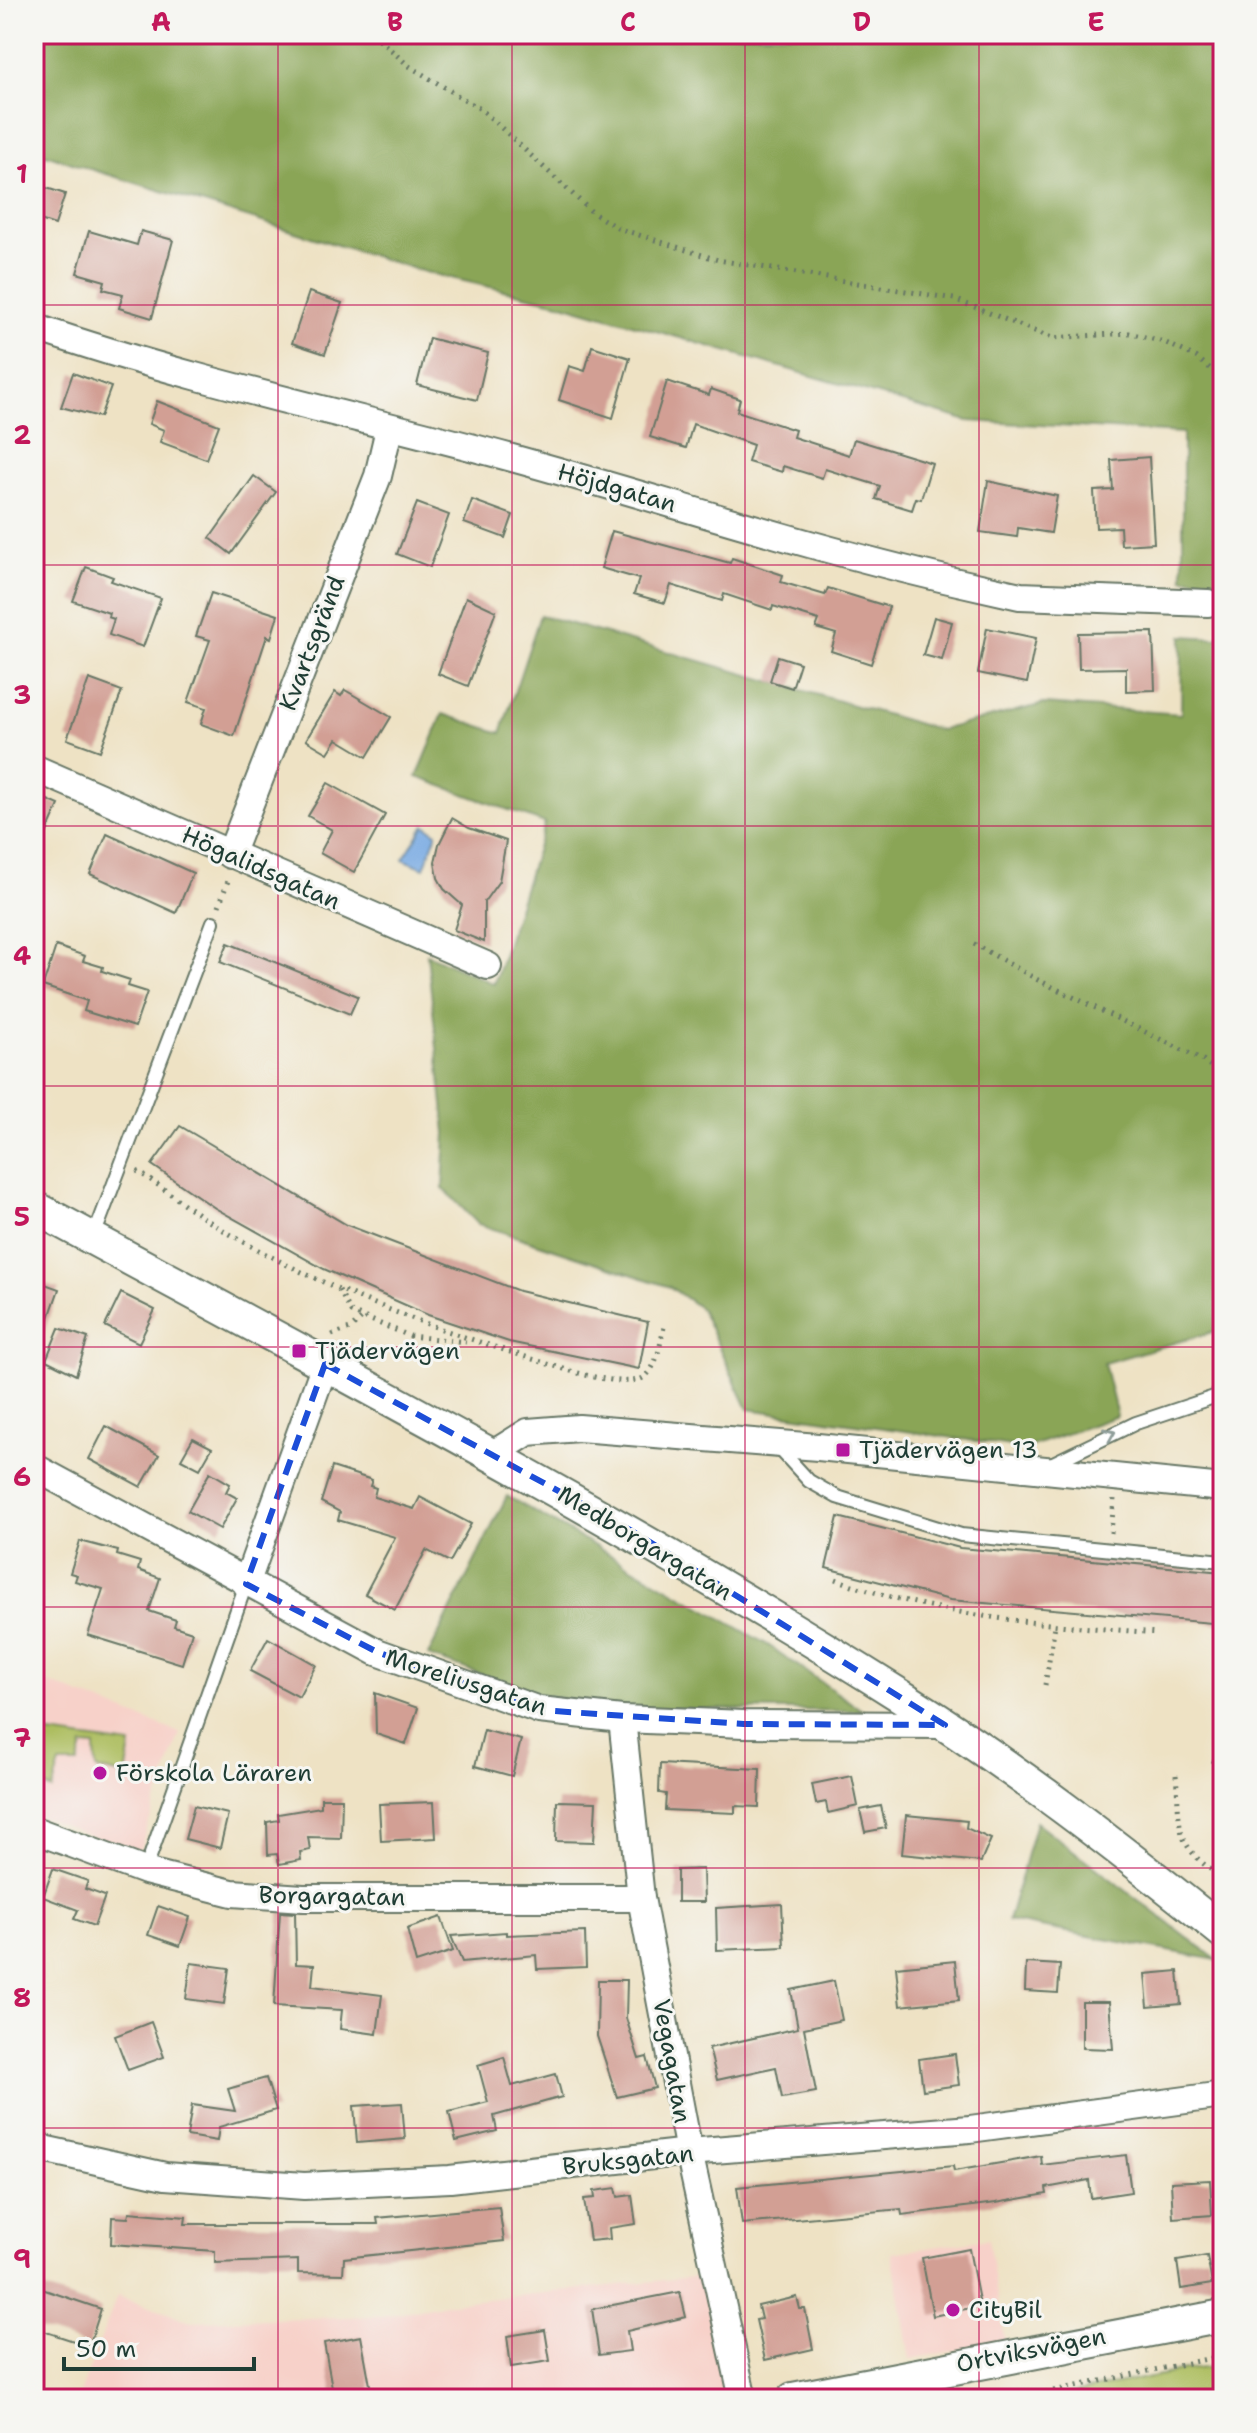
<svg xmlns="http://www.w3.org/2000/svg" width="1257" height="2433" viewBox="0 0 1257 2433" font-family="'Shantell Sans',sans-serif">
<rect width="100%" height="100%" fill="#f6f6f2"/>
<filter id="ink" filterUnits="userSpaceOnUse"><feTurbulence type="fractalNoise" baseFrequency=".0125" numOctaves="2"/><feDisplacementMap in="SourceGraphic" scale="16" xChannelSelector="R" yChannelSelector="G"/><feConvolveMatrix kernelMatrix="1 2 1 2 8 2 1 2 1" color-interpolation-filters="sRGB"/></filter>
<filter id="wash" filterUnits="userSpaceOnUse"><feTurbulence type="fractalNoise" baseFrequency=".006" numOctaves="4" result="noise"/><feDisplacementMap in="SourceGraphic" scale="32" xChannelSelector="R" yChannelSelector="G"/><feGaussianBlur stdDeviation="1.8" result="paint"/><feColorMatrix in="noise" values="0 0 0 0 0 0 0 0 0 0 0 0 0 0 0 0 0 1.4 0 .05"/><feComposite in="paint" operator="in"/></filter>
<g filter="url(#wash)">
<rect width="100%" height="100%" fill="#eee2c4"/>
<!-- built -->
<g fill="#f7d1c9">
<polygon points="34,1677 180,1733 138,1854 34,1814"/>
<polygon points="988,2239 1005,2342 910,2359 892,2253"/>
<polygon points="702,2276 723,2386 717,2394 688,2399 63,2399 79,2396 117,2296 191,2321 383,2316 451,2303"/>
</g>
<!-- green -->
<g fill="#adbe61" stroke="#667e4a" stroke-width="2">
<polygon points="50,1734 131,1745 126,1776 96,1769 95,1747 83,1746 78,1764 60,1764 52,1790 34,1781 34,1736"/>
<polygon points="1223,2366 1223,2399 1043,2399 1185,2370"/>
</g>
<!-- forest -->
<g fill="#8aa557" stroke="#547146" stroke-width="2">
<polygon points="34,34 1223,34 1223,580 1183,578 1183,433 968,421 559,303 425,272 87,168 34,150"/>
<polygon points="540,615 940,730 1044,704 1181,714 1182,636 1217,638 1223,631 1223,1329 1104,1363 1117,1416 1026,1448 748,1409 701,1309 670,1287 478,1224 443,1188 446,1133 427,954 494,984 545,823 417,777 443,714 501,733"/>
<polygon points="507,1496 768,1645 863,1711 605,1708 539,1694 428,1656"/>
<polygon points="1036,1822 1217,1960 1008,1921"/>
</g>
<!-- water -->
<polygon fill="#76a8e2" stroke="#4a728b" stroke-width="2" points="425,825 437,833 424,868 403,859"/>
<g id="blocks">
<!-- building -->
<g fill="#d29f94">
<polygon points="34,184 65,194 55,225 34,218"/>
<polygon points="89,231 137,245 141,231 173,240 152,318 119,308 123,294 103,289 105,281 77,273"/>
<polygon points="309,292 342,303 325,354 292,343"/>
<polygon points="429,338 488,353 477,400 417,385"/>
<polygon points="592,346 630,358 613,418 559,400 569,366 585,371"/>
<polygon points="73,373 111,387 100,417 61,407"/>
<polygon points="667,381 709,395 711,389 740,399 737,411 795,430 793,437 849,455 854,439 932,463 921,499 916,498 912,510 876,499 880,486 825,469 822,478 783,466 782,472 748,462 753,445 693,424 686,448 650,437"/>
<polygon points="157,401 219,425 206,459 160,442 164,430 149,424"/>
<polygon points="1149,457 1154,543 1121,545 1120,527 1096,528 1094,491 1113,490 1111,460"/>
<polygon points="254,476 276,492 231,554 210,538"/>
<polygon points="988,481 1057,496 1051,533 1018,528 1017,537 980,532"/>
<polygon points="472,500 513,515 505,538 464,523"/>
<polygon points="417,503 449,515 430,567 397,554"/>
<polygon points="612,531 730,563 732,558 783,575 781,582 825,595 828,588 889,607 871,664 831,651 836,634 816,628 819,620 773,606 772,610 724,594 722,601 671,585 665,603 634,594 639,579 601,568"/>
<polygon points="86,567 113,577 111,581 161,598 143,647 109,635 114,619 108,617 109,613 73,601"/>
<polygon points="211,593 278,615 271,638 267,636 234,736 201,724 206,708 188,702 210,640 196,636"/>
<polygon points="466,597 496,611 468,686 438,674"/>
<polygon points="934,617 952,622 942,660 923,655"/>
<polygon points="987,628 1036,638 1027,683 978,673"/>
<polygon points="1153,632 1155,690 1126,691 1126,668 1079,669 1078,633"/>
<polygon points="778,656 800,663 792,688 770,681"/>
<polygon points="89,679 122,691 100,751 67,739"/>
<polygon points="345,690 391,717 367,757 337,739 328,753 306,740 335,692 341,696"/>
<polygon points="328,783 385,815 354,872 320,853 332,830 308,816"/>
<polygon points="34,794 59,805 34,861"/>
<polygon points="452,818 469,828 506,841 499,881 484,902 484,942 454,930 462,905 444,889 438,878 435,862 439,844"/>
<polygon points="107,834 193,873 176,913 90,874"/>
<polygon points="228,943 358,996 350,1014 220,962"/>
<polygon points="56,946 85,956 83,961 103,967 102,971 130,980 128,986 147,992 135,1027 84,1011 87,1001 43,986"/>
<polygon points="180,1126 347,1225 519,1291 648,1322 639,1369 509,1342 428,1315 324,1269 215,1208 152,1165"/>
<polygon points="34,1280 59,1289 37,1352 34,1352"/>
<polygon points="121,1293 155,1310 139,1343 105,1326"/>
<polygon points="59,1328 88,1338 76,1375 46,1360"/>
<polygon points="106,1426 159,1455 141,1487 89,1459"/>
<polygon points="193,1438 212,1448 200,1469 181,1459"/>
<polygon points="332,1467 372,1480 370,1486 376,1488 374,1497 414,1509 420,1497 471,1524 450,1562 426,1550 395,1610 365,1594 395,1537 338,1520 340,1512 321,1502"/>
<polygon points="210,1472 230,1484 226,1492 237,1498 220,1529 188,1511"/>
<polygon points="838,1517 960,1548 1223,1572 1223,1624 950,1600 826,1568"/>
<polygon points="80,1541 118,1551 117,1555 140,1562 138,1570 160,1578 149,1611 176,1620 174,1626 192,1632 182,1664 88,1635 103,1589 75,1581 77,1575 70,1573"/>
<polygon points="268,1638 316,1665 299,1697 250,1671"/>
<polygon points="375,1693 418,1708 406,1744 376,1734"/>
<polygon points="484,1730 521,1740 512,1776 475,1766"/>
<polygon points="660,1764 760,1769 759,1807 735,1806 735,1813 665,1810 666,1794 659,1793"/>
<polygon points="852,1776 858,1806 828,1813 826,1802 816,1804 812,1784"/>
<polygon points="321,1798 342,1798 341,1838 308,1837 310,1850 300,1852 301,1860 279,1864 277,1854 268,1855 267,1822 279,1820 278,1814 321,1807"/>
<polygon points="557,1801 596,1802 594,1842 556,1841"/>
<polygon points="434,1802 436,1838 381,1841 379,1804"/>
<polygon points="194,1806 228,1814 220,1848 185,1839"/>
<polygon points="881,1806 886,1828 865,1832 860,1810"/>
<polygon points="906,1815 967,1821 966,1828 991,1839 981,1862 902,1854"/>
<polygon points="53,1869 88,1881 85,1889 105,1896 94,1926 74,1919 78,1910 43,1897"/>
<polygon points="703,1869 704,1902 677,1902 677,1870"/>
<polygon points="782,1904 784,1947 717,1950 716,1908"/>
<polygon points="158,1906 190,1917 180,1946 148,1935"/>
<polygon points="280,1912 295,1913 296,1964 314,1965 312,1986 382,1995 377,2034 340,2029 342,2010 274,2006"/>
<polygon points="441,1917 453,1951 416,1963 407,1929"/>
<polygon points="506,1932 506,1935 585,1932 586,1967 537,1969 536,1955 462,1962 451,1936"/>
<polygon points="955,1961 959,2000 900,2006 896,1967"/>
<polygon points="191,1963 229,1968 224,2004 186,1999"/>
<polygon points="1026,1963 1060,1965 1058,1993 1025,1991"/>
<polygon points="1178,1971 1181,2004 1148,2007 1145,1974"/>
<polygon points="598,1980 627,1980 626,2018 639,2059 647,2057 655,2088 617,2097 597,2036"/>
<polygon points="834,1981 842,2020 804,2028 816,2092 782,2098 776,2067 717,2080 709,2048 798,2028 791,1990"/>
<polygon points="1082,2002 1109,2002 1113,2049 1082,2048"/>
<polygon points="151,2022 164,2057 128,2070 115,2036"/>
<polygon points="955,2054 959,2085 923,2090 919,2059"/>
<polygon points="504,2057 512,2086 556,2074 562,2097 494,2116 497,2131 456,2141 449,2112 488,2102 478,2065"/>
<polygon points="266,2078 276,2110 219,2127 217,2141 187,2136 192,2105 235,2111 228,2089"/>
<polygon points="402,2103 405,2139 357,2143 354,2106"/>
<polygon points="1126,2155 1131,2192 1091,2198 1089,2180 1046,2188 1047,2194 996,2203 902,2215 901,2209 742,2224 737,2187 953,2166 954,2171 1041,2156 1042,2165"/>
<polygon points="1210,2180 1212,2215 1173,2218 1171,2182"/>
<polygon points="616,2188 618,2197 632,2195 636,2224 609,2228 610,2239 590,2241 584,2199 595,2198 594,2191"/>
<polygon points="499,2207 504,2241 344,2258 343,2274 298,2273 298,2260 215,2263 215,2251 111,2244 112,2217 128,2218 129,2212 186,2217 185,2224 378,2224 377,2218"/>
<polygon points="969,2249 980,2306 933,2316 922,2258"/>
<polygon points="1207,2256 1212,2284 1181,2289 1177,2261"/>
<polygon points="42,2289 101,2309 89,2346 34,2328 34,2312"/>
<polygon points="680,2292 686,2317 627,2331 630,2351 599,2355 592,2309"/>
<polygon points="797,2297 800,2309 805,2309 813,2349 765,2360 756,2320 761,2319 758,2306"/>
<polygon points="545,2330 550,2361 511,2367 507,2336"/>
<polygon points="361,2336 372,2396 334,2399 324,2343"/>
</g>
</g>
</g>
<g filter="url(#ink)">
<use href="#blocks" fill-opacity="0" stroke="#677766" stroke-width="2"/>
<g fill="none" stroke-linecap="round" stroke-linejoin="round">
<defs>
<g id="service">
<polyline points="94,1236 213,922"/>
<polyline points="777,1446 809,1481 837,1497 961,1535 1223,1561"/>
<polyline points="1047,1466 1136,1423 1223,1394"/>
<polyline points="145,1871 246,1584"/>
</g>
<g id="minor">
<path d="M34,327C191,381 353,415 512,458C658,498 802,546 949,580L1020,596L1208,603"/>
<polyline points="34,768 488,966"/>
<polyline points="230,855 378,476 389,429"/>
<polyline points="493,1454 528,1432 579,1428 818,1447 1223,1488"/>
<polyline points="34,1467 377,1652 539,1710 622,1719 744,1724 945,1725"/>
<polyline points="246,1584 325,1364"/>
<polyline points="622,1719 641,1898 689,2152 743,2399"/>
<polyline points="34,1830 145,1871 232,1893 303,1898 641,1898"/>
<polyline points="34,2147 165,2176 304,2186 450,2179 689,2152 970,2129 1223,2095"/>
</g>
<g id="tertiary">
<path d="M34,1207C326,1365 620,1518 901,1696C1013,1766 1120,1849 1223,1932"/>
<polyline points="793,2399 1223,2316"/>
</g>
</defs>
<!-- service casing -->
<use href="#service" stroke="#677766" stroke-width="16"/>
<!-- minor casing -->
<use href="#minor" stroke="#677766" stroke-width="30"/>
<!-- tertiary casing -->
<use href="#tertiary" stroke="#677766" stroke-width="36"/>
<!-- path -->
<g stroke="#677766" stroke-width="5" stroke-dasharray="2 6" stroke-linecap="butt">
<polyline points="373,34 409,66 482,110 593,213 617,228 718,260 954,299 1052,338 1129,333 1164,342 1196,357 1223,379"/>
<polyline points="219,906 229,878"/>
<polyline points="974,944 1038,980 1203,1060 1223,1076"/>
<path d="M137,1171C161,1186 183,1204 207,1220C310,1285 426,1326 542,1362C563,1369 624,1389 643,1378C658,1369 661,1338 665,1323"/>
<polyline points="339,1290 351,1312 410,1336 466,1342"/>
<polyline points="332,1335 350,1329 363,1317"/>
<polyline points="1111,1533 1114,1499"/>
<path d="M836,1579C938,1618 1050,1625 1158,1633"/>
<polyline points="1045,1685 1055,1625"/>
<polyline points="1212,1760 1223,1765"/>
<path d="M1176,1775C1181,1825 1172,1843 1217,1874"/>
<polyline points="1014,2399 1212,2358"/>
</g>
<!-- service -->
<use href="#service" stroke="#fff" stroke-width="12"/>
<!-- minor -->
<use href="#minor" stroke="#fff" stroke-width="26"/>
<!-- tertiary -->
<use href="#tertiary" stroke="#fff" stroke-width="32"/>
</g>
<!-- one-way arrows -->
<defs><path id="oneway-chevron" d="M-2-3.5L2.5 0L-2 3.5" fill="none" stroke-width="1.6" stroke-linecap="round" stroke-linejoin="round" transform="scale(2)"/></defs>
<use stroke="#8f9e9a" href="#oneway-chevron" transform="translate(1110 1434) rotate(-23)"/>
</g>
<!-- marked area -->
<path fill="none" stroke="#1d4ed8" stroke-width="6" stroke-dasharray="16 10" stroke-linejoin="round" d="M325,1364L632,1531L945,1725L744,1724L539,1710L377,1652L246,1584Z"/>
<!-- grid -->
<path fill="none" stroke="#c2185b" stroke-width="2" stroke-opacity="0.55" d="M278,34V2399M512,34V2399M745,34V2399M979,34V2399M34,305H1223M34,565H1223M34,826H1223M34,1086H1223M34,1347H1223M34,1607H1223M34,1868H1223M34,2128H1223"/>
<!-- markers -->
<g fill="#b5179e" stroke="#f6f6f2" stroke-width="3">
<rect x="291" y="1343" width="16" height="16" rx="4"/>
<rect x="835" y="1442" width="16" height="16" rx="4"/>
<circle cx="100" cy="1773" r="8"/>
<circle cx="953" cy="2310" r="8"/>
</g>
<g text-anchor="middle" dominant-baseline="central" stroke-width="6" stroke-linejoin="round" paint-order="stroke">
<!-- street labels -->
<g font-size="24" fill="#1f3d34" stroke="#f6f6f2">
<text transform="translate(617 488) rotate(16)">Höjdgatan</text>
<text transform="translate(312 643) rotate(-69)">Kvartsgränd</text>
<text transform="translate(261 868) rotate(24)">Högalidsgatan</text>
<text transform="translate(645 1543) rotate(31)">Medborgargatan</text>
<text transform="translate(466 1682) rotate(18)">Moreliusgatan</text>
<text transform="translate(332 1896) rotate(1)">Borgargatan</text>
<text transform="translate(672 2061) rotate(80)">Vegagatan</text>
<text transform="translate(628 2160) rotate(-6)">Bruksgatan</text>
<text transform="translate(1031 2350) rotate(-11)">Ortviksvägen</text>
</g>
<!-- poi labels -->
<g font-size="24" fill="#1f3d34" stroke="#f6f6f2" text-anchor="start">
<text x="315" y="1351">Tjädervägen</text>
<text x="859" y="1450">Tjädervägen 13</text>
<text x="116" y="1773">Förskola Läraren</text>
<text x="969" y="2310">CityBil</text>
</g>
</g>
<!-- margin -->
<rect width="1257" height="2433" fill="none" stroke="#f6f6f2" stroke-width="88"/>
<!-- scale -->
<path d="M64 2357v12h190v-12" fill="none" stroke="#1f3d34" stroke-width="4"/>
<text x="76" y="2357" font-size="24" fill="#1f3d34" stroke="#f6f6f2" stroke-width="6" paint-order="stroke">50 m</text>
<rect x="44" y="44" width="1169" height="2345" fill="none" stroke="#c2185b" stroke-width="3"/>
<g font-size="26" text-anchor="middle" font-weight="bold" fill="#c2185b">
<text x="161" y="31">A</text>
<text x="395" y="31">B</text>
<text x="628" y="31">C</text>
<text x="862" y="31">D</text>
<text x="1096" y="31">E</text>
<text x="22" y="183">1</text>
<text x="22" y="444">2</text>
<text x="22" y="704">3</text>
<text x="22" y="965">4</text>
<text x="22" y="1226">5</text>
<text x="22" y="1486">6</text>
<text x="22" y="1747">7</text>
<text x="22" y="2007">8</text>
<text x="22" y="2268">9</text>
</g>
</svg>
